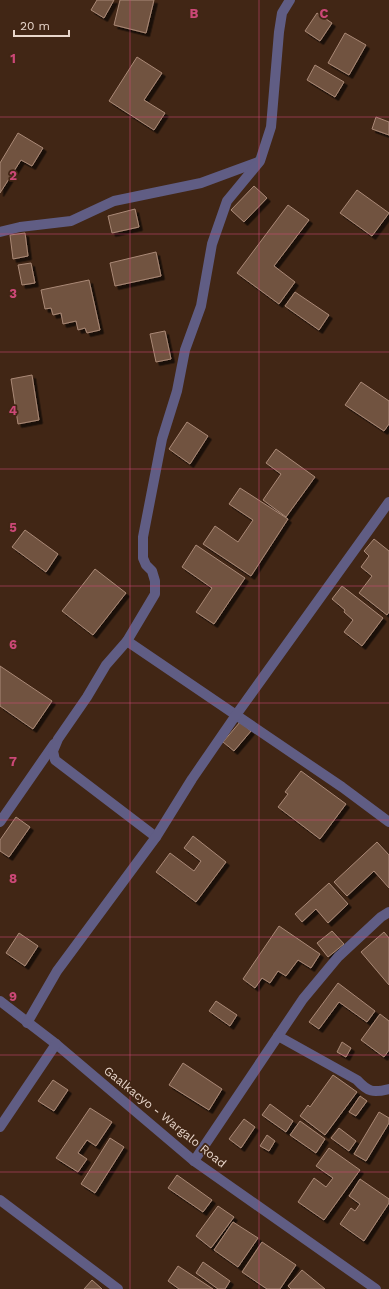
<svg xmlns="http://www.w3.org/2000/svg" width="389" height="1289" viewBox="0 0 389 1289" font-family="'Work Sans',sans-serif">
<defs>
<filter id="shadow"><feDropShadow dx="3.5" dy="3.5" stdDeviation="0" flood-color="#0009"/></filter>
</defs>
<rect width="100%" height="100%" fill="#412615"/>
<!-- building -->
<g fill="#715341" stroke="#aa8976" filter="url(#shadow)">
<polygon points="97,0 114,0 104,18 91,10"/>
<polygon points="120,0 154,0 146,33 114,25"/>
<polygon points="317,13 332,23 320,41 305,31"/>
<polygon points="345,33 366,45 349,75 328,63"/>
<polygon points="137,57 162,73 144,100 165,113 154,130 109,101"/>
<polygon points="315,65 344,82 335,97 307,80"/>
<polygon points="376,117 389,122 389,135 372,129"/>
<polygon points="18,133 43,148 32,166 21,160 0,193 0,163"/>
<polygon points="254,186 267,198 244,222 231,210"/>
<polygon points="357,190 389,213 372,236 340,213"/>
<polygon points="288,205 309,220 274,266 295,282 279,304 237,273"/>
<polygon points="135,209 139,227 112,233 108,216"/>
<polygon points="25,233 28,256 13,259 10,235"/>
<polygon points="156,252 161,276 115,286 110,263"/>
<polygon points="31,263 35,283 22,285 18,265"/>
<polygon points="89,280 100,330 87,333 85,328 78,330 76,321 63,324 61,313 53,315 51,308 45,309 41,290"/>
<polygon points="295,292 329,315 319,330 285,306"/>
<polygon points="165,331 171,359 156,362 150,334"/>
<polygon points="32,375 39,420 18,424 11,379"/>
<polygon points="361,382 389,401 389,424 384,431 345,405"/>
<polygon points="187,422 208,436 190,464 169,449"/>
<polygon points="276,449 315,477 286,517 263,500 281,474 266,463"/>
<polygon points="240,488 288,519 251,576 203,544 215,526 238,542 253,520 229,504"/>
<polygon points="25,530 58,554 46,572 12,547"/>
<polygon points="374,539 389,551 389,612 387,615 359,593 372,576 361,567 369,556 364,551"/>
<polygon points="196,545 245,578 214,624 196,612 212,588 182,567"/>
<polygon points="95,569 126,593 93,635 62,611"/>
<polygon points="342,586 383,618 362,646 344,632 353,620 344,612 345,610 332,599"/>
<polygon points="0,666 52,701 33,729 0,706"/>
<polygon points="240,722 251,731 234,751 223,742"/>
<polygon points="301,771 346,804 320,839 278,807 288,794 285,792"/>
<polygon points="16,817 30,827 9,857 0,851 0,840"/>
<polygon points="193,836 226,862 196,902 156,872 170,853 194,871 201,861 184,848"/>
<polygon points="377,842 389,855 389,888 374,871 347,896 334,882"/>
<polygon points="329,883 348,904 328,923 316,909 302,922 295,914"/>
<polygon points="279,926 320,954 311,968 298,960 286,976 278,971 270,983 262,978 255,988 243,979"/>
<polygon points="332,931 344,944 328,957 317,943"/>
<polygon points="384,932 389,938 389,985 361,952"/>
<polygon points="19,933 38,946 25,966 6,953"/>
<polygon points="338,983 375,1011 367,1022 339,1002 319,1029 309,1022"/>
<polygon points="216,1001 237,1015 230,1026 209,1011"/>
<polygon points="380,1014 389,1021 389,1050 384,1057 361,1040"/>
<polygon points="342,1042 351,1048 346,1057 337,1052"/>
<polygon points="183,1063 222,1089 209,1110 169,1085"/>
<polygon points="333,1075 357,1092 325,1135 300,1116 308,1105 310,1107"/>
<polygon points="53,1080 68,1090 54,1111 38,1101"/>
<polygon points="360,1096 367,1101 356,1116 349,1112"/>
<polygon points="270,1104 293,1121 286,1132 262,1115"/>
<polygon points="90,1108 112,1122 96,1146 87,1140 78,1153 87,1159 78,1172 56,1158"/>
<polygon points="379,1112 389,1118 389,1123 366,1161 354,1154"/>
<polygon points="244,1119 255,1127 241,1148 229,1139"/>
<polygon points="300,1121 325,1139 316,1153 290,1135"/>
<polygon points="339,1128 356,1141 349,1151 331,1138"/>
<polygon points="267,1135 275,1141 269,1151 260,1146"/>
<polygon points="110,1138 124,1147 95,1193 81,1184"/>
<polygon points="329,1148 360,1170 324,1220 298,1202 314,1178 326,1187 333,1178 316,1166"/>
<polygon points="177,1175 212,1200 203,1212 168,1188"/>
<polygon points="360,1179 389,1199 389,1203 364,1241 340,1224 351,1208 355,1211 360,1204 349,1196"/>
<polygon points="218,1206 234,1217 211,1248 196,1236"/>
<polygon points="233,1222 258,1238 238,1267 214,1250"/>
<polygon points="262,1242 296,1265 280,1289 267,1289 242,1272"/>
<polygon points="203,1262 230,1281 225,1289 218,1289 196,1273"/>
<polygon points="178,1266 213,1289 179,1289 168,1281"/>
<polygon points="302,1270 325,1289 291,1289 288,1286"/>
<polygon points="92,1280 102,1289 84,1289"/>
</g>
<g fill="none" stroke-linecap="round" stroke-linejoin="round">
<!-- minor -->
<g stroke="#605d84" stroke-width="10">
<polyline points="0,232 20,227 71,221 114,201 201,183 258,162"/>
<polyline points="127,641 342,787 389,822"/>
<polyline points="0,822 54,744"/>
<polyline points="156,837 55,760 53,751 58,739 87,697 106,665 127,641 155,594 155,581 152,571 146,565 143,558 143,537 162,439 177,391 185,350 201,306 212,244 227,201 260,161 271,127 279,32 282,13 290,0"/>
<polyline points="0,1001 56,1044 194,1161 376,1289"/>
<polyline points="27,1023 57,971 156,837 192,779 236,715 389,502"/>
<path d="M278,1036L357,1080C368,1092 373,1093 389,1089"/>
<polyline points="0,1127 56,1044"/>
<polyline points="194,1161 303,999 338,957 381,917 389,912"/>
<polyline points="0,1200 118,1289"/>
</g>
</g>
<!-- grid -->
<path fill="none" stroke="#cc4877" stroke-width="1" stroke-opacity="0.55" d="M130,0V1289M259,0V1289M0,117H389M0,234H389M0,352H389M0,469H389M0,586H389M0,703H389M0,820H389M0,937H389M0,1055H389M0,1172H389"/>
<g text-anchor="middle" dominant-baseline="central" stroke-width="3.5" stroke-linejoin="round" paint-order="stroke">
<!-- street labels -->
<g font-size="12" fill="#e8d6cb" stroke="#412615">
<text transform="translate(165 1117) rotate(39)">Gaalkacyo - Wargalo Road</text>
</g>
</g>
<g font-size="13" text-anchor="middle" font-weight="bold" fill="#cc4877" stroke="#412615" stroke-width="3.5" stroke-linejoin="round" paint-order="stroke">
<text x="194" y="18">B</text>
<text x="324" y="18">C</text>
<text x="13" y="63">1</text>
<text x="13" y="180">2</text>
<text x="13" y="298">3</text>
<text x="13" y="415">4</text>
<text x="13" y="532">5</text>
<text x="13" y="649">6</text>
<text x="13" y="766">7</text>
<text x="13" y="883">8</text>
<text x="13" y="1001">9</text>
</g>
<!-- scale -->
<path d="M14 30v6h55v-6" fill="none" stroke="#e8d6cb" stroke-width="2"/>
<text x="20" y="30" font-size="12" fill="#e8d6cb" stroke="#412615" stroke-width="3" paint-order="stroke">20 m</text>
</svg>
